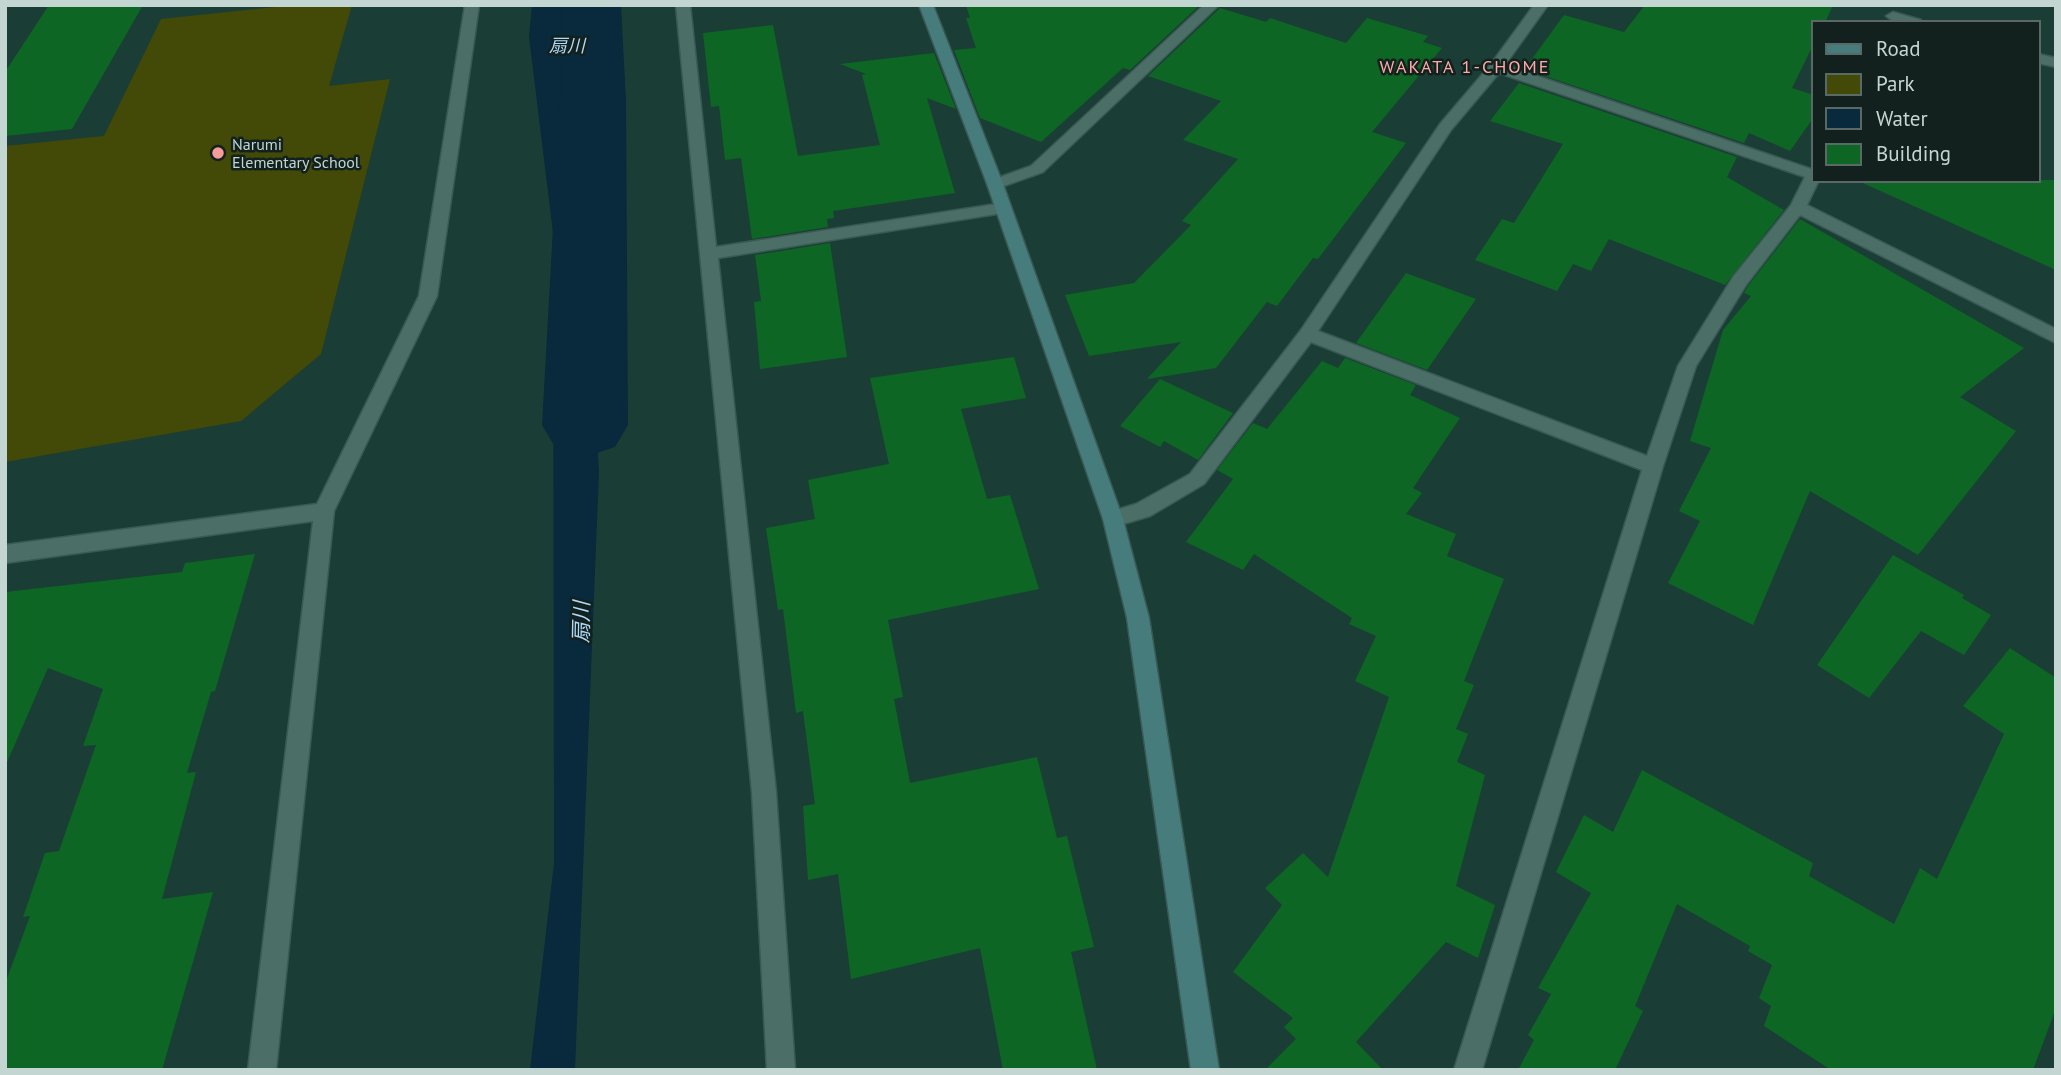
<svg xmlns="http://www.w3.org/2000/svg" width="2061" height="1075" viewBox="0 0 2061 1075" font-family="'PT Sans','Noto Sans JP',sans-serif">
<rect width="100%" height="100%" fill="#1a3e36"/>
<!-- green -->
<polygon fill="#434906" points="294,5 352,5 329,86 390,79 321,354 241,421 5,462 5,146 104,136 161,19"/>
<!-- water -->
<polygon fill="#09293c" points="532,5 609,5 583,205 599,472 575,1070 530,1070 554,863 553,233 529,37"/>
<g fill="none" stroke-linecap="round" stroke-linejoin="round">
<!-- river -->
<polygon fill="#09293c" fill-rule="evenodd" points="561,5 621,5 626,101 628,425 615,447 585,457 555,447 542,425 560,101"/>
</g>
<!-- building -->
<g fill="#0d6623">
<polygon points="49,5 143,5 72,129 5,136 5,72"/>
<polygon points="966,5 1200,5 1130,70 1123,68 1041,142 980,118 954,50 976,48 966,18 970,18"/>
<polygon points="1645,5 1833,5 1825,23 1814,23 1814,43 1792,88 1814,95 1814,117 1790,151 1749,133 1744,143 1530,71 1535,65 1529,63 1564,15 1624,32"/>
<polygon points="1220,8 1266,22 1270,18 1346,43 1367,18 1428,36 1423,42 1442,48 1372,132 1406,143 1318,259 1313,258 1277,306 1267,302 1216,368 1147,379 1181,342 1089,356 1065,295 1134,283 1191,225 1182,221 1238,159 1183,140 1221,101 1148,76"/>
<polygon points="773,25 798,156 880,145 862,75 866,74 840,64 934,53 956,109 927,98 955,193 833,211 834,218 827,219 828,227 752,239 741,158 725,160 719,106 711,107 703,33"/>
<polygon points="1519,83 1737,157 1727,177 1784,210 1725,285 1609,239 1591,271 1573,264 1557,291 1475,260 1502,219 1514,223 1563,144 1490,121"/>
<polygon points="1856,180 2056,180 2056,270"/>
<polygon points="1800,219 2024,348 1960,397 2016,431 1918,555 1810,491 1753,625 1668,583 1700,521 1679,511 1711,448 1690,441 1723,330 1751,296 1744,293 1748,286"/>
<polygon points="830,243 847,357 760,369 754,302 761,301 755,255"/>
<polygon points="1406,273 1476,299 1427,370 1356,343"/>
<polygon points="1014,357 1026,398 961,409 987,499 1010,495 1039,589 888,620 903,697 894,699 910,783 1037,757 1057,838 1067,836 1094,947 1071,952 1097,1070 1003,1070 980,948 851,979 838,874 808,880 803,806 815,804 803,711 796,713 783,609 778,610 766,528 815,519 808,480 889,464 870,378"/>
<polygon points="1345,358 1416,385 1410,395 1460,418 1413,488 1422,493 1406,514 1456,534 1447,556 1504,579 1464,681 1474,685 1456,729 1468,734 1457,762 1485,775 1456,886 1495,905 1478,958 1446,942 1356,1042 1383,1070 1265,1070 1296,1039 1284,1027 1293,1018 1233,972 1282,905 1265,888 1303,853 1328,877 1389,697 1355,681 1376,636 1349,624 1352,618 1254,554 1243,570 1186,542 1233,479 1217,470 1253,423 1267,429 1322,361 1338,368"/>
<polygon points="1160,379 1233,413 1198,460 1164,441 1160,447 1120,426"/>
<polygon points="255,554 215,691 211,692 187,773 196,772 162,899 213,892 162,1070 5,1070 5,984 30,916 23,917 45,853 59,851 96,745 83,746 103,689 48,668 5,767 5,592 182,572 185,563"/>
<polygon points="1893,555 1964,595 1962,598 1991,615 1964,655 1921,631 1869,698 1817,665"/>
<polygon points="2010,648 2056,678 2056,1008 2033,1070 1831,1070 1764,1026 1771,1006 1759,998 1772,965 1748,951 1750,946 1677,904 1635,1006 1643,1011 1615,1070 1518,1070 1534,1040 1528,1035 1551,994 1538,988 1591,893 1556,872 1584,815 1613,832 1642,770 1813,863 1809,876 1894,924 1920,868 1937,879 2004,734 1963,706"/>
</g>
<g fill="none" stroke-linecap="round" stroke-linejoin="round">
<defs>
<g id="street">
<polygon points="465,5 479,5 437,296 334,511 276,1070 248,1070 313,521 5,563 5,545 317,504 419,296"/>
<polygon points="676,5 690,5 716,247 1003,203 1011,208 1003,213 718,258 776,792 795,1070 767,1070 752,792"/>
<polygon points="1204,5 1219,5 1043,172 1001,187 989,187 987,184 989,181 1031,166"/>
<path d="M1534,5H1548L1505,65L1814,170V180H1819L1807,205L2056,329V343L1800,215L1746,285L1696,366L1663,466L1482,1070H1454L1642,470L1311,342L1204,484L1150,516L1113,527L1106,525L1103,519L1106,513L1136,504L1190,474L1301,330L1440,124L1491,64ZM1499,73L1805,177L1791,205L1733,277L1678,366L1647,456L1318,331L1451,130Z"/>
<path d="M1893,12L1921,20L1923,23C1910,23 1896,25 1886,16Z"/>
<polygon points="2038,54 2056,58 2056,67 2038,63"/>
</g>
<polygon id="secondary" points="919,5 933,5 1003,184 1123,519 1149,618 1219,1070 1191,1070 1127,618 1103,519 987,184"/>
</defs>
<!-- street casing -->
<use href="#street" stroke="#3a5954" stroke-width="3"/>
<!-- secondary casing -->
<use href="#secondary" stroke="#3a5954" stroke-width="3"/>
<!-- street -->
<use href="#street" fill="#4b6f66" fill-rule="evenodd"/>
<!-- secondary -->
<use href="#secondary" fill="#467d7c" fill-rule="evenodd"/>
</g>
<!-- markers -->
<circle fill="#f59b99" stroke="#12211e" stroke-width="2.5" cx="218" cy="153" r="7"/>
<g text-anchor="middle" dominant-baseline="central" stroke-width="5" stroke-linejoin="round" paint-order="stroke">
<!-- far-poi labels -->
<g font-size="16" fill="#c3d6d1" stroke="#12211e" text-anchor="start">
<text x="232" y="144">Narumi<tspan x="232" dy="18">Elementary School</tspan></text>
</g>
<!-- far-water labels -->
<g font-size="18" font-style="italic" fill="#aed9f9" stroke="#12211e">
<text x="567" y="45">扇川</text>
</g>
<!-- far-neighbourhood labels -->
<g font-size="18" letter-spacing="2" fill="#ffaaa8" stroke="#12211e">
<text x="1465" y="66">WAKATA 1-CHOME</text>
</g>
<!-- water labels -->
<g font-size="21" font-style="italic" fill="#aed9f9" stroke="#12211e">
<text transform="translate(581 622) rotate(-89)">扇川</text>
</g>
</g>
<!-- border -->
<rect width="2061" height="1075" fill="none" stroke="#c3d6d1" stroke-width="14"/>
<!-- legend -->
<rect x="1812" y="21" width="228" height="161" fill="#12211e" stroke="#596966" stroke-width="2"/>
<rect x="1826" y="44" width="35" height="10" fill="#467d7c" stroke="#596966" stroke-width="2"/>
<text x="1876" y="56" font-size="21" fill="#c3d6d1">Road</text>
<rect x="1826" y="74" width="35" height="21" fill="#434906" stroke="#596966" stroke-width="2"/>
<text x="1876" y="91" font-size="21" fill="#c3d6d1">Park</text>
<rect x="1826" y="108" width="35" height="21" fill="#09293c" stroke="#596966" stroke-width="2"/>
<text x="1876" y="126" font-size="21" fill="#c3d6d1">Water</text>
<rect x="1826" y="144" width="35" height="21" fill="#0d6623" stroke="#596966" stroke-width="2"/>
<text x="1876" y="161" font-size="21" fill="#c3d6d1">Building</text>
</svg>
